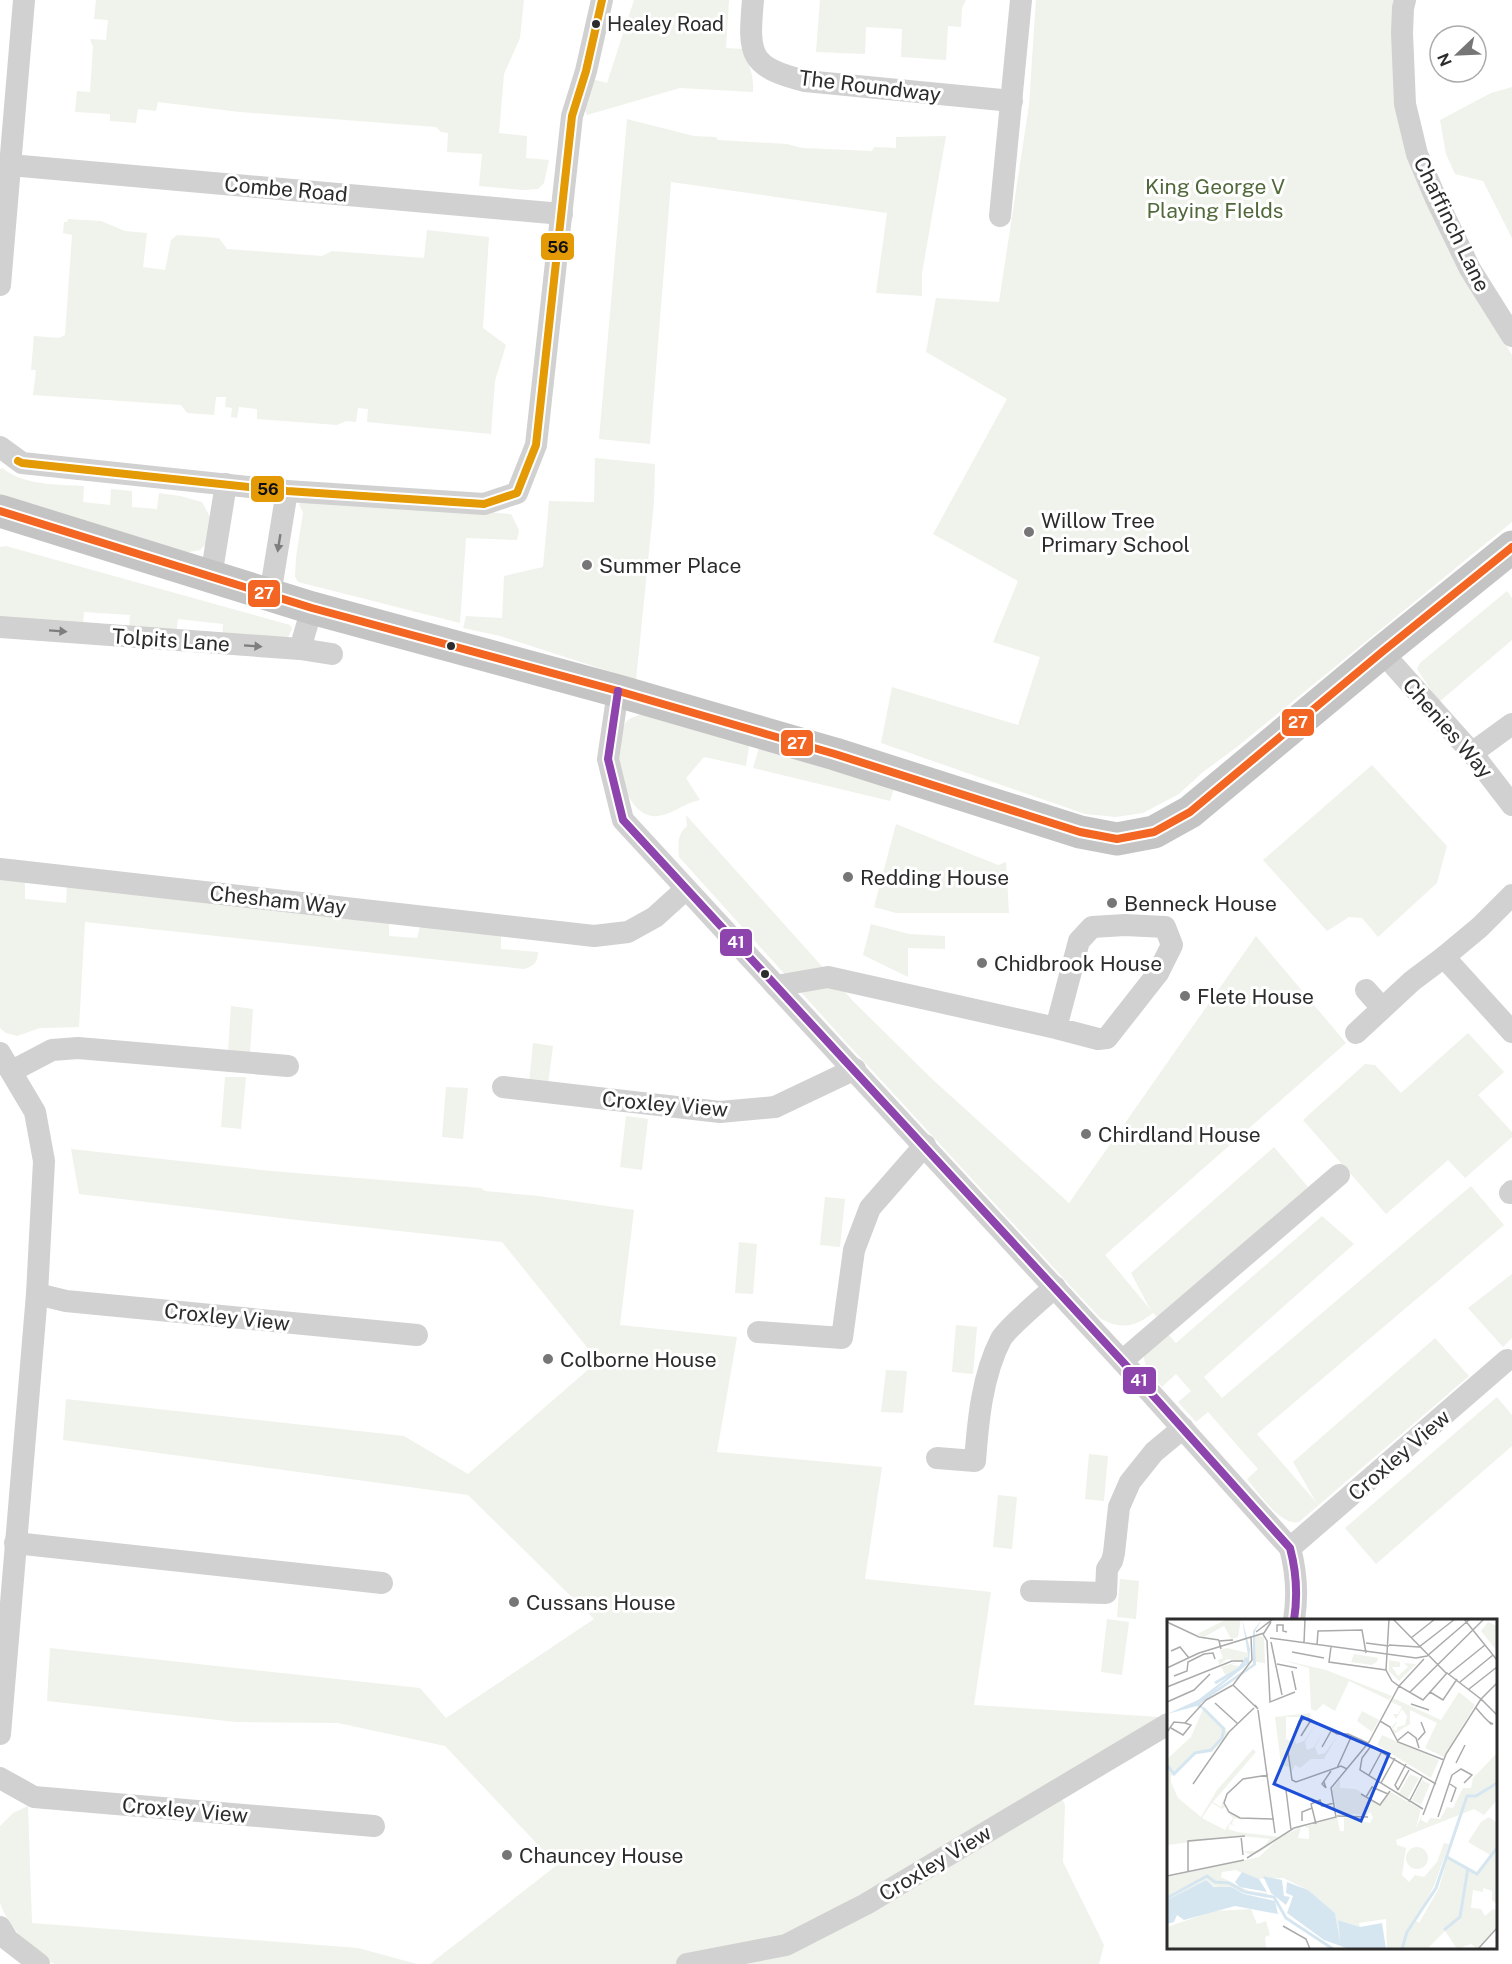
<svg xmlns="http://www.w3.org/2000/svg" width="1512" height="1964" viewBox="0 0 1512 1964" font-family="'Public Sans',sans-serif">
<rect width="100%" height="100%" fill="#fff"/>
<!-- green -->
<g fill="#f0f3eb">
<polygon points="96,0 524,0 520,38 504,74 499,133 527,136 526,158 549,160 544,183 538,189 523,190 479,186 482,154 447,152 448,133 441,132 436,127 240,112 158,102 156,111 138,109 136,123 110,121 110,114 75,112 77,91 90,92 93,47 90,39 106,40 108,20 94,19"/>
<path d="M634,0H729L726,48L744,49C749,68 754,73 753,92L680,88L587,115L585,110L592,79L607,83Z"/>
<polygon points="820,0 966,0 962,8 961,27 948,26 946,60 901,57 902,29 866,27 865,54 816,52"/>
<polygon points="1036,0 1400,0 1397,104 1468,282 1512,355 1512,522 1237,747 1203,772 1179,794 1143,813 1116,817 1085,814 881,743 892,687 1018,725 1040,657 993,642 1018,581 933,534 1007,399 926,352 936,298 999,302 1029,105"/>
<polygon points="1512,87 1512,238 1483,181 1455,174 1446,154 1440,120 1491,93"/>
<polygon points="627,119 694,136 716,137 718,140 787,144 803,148 872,151 874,147 896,148 896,137 946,136 922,273 922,296 876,293 887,213 671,182 650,444 599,439"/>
<polygon points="68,219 101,221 125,231 147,233 143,267 165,270 171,240 177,235 219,238 227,249 322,256 332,251 424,258 427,230 489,237 483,328 506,345 495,381 491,434 367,422 368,409 358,408 356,422 346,421 337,425 257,419 257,409 239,407 237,418 231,417 232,408 225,407 226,397 216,397 214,415 187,413 181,405 33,395 36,370 31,370 34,336 59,338 65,335 72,235 63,233 64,222 67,222"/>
<polygon points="595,458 655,464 654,502 636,680 500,636 463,628 466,616 502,618 504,576 543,567 549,501 594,502"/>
<path d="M2,468C26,486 55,484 84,486L83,502L110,505L111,489L132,491V507L157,509L159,493L180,496L202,502L210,517L206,544L200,550L185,553L0,497V469Z"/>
<polygon points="309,496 511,514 519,530 517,540 466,538 460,623 298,582 295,577 296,557 303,513 299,504"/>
<polygon points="6,546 290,625 292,629 287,639 222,640 223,624 178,619 176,635 129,631 130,615 84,612 83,627 0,621 0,547"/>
<polygon points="1507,591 1512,598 1512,640 1439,702 1417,669 1420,663"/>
<path d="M648,713L750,739L746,766L704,757L686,778L700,800C683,803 669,818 652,816C623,813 608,745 624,725C630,716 639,715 648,713Z"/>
<polygon points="760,744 896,782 890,801 753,768"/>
<polygon points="1372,765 1447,846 1437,883 1378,937 1362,918 1349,917 1327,931 1263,860"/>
<path d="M686,815L854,1002L931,1078L1069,1203L1256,936L1346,1043L1105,1255L1150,1309L1131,1273L1274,1147L1308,1187L1157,1317L1153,1313C1136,1327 1119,1330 1100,1318L845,1041L679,857C678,845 677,834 687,826Z"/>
<polygon points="896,824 998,865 1006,862 1009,913 896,913 874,907"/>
<path d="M0,879L25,881V899L66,903L67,886L389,921V936L417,938L421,923L501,930V949L538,952C538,962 534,966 524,969L85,922L79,1027L40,1028L17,1036L6,1033L0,1028Z"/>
<polygon points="871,924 909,934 945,936 945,949 908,948 908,977 863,955"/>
<polygon points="231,1006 253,1009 250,1054 228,1052"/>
<polygon points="1468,1033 1504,1072 1478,1095 1512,1132 1512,1137 1465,1178 1448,1160 1386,1214 1303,1120 1365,1064 1375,1065 1401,1093"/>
<polygon points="533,1043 553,1046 548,1085 529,1083"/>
<polygon points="225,1077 246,1077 241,1129 221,1127"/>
<polygon points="446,1087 468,1088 463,1139 442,1137"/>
<polygon points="626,1116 648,1119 642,1170 620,1167"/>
<polygon points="71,1149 271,1171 481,1188 485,1191 538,1196 634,1210 620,1325 737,1337 717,1452 882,1467 865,1579 991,1592 974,1705 1159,1717 1054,1780 1065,1805 1063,1862 1104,1945 1099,1964 430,1964 557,1865 445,1746 338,1723 236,1722 47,1701 50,1648 420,1688 446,1718 594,1619 468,1495 63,1440 66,1399 404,1436 468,1474 598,1361 502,1242 306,1221 79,1194"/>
<path d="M1471,1186L1504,1225L1257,1434L1316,1502L1293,1462L1435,1338L1469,1376L1299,1522C1281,1527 1259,1493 1247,1479L1258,1469L1208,1412L1196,1422L1178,1402L1191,1391L1176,1374L1162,1387L1146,1369L1143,1352L1164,1330L1176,1343L1322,1216L1354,1244L1204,1377L1222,1398Z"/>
<polygon points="825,1197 845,1199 840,1247 820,1245"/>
<polygon points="739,1242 757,1244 753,1294 735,1293"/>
<polygon points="1512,1274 1512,1338 1503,1347 1468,1308"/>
<polygon points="956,1325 977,1327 973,1374 952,1372"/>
<polygon points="886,1370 907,1371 903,1413 881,1412"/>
<polygon points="1497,1397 1512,1415 1512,1446 1376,1564 1345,1528"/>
<polygon points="1089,1454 1108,1456 1104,1501 1085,1499"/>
<polygon points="998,1495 1017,1497 1012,1549 993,1547"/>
<polygon points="1120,1579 1139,1581 1136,1619 1117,1617"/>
<polygon points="1107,1619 1129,1622 1122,1675 1101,1672"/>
<path d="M28,1806L32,1923L358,1948L417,1964H54C34,1954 7,1925 0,1903V1826L13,1813Z"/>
</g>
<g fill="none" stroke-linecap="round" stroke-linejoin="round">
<!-- minor -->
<g stroke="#d1d1d1" stroke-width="22">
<path d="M753,0C748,55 749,67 805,81L1012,101"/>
<polyline points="1405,0 1403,8 1402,33 1405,104 1417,154 1436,199 1470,269 1512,336"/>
<polyline points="10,165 562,214"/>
<polyline points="1000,216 1021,0"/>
<polyline points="0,285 24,0"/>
<polyline points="0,447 22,463 287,491 484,504 517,493 536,445 572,116 586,71 602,0"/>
<polyline points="211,577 226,484"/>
<polyline points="270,595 287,491"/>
<polyline points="0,627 300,649 312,608"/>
<polyline points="300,649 332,654"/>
<polyline points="1382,652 1472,753 1512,805"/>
<path d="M618,691L608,759L623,820L1122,1361L1290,1548C1297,1574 1298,1595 1294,1620"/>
<polyline points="1472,753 1512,724"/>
<polyline points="0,869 594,936 628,932 655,917 686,889"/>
<polyline points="1512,895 1480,927 1444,957 1512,1032"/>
<polyline points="776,986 828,977 1056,1028 1098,1039 1107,1038 1158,973 1172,945 1165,927 1125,925 1092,927 1079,941 1056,1028"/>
<polyline points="1366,990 1382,1008"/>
<polyline points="1356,1033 1412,981 1444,957"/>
<polyline points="0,1053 35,1112 44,1161 37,1294 0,1734"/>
<polyline points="12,1071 52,1050 78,1048 288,1066"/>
<polyline points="503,1087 720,1112 775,1107 855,1069"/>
<polyline points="1510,1193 1512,1191"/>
<polyline points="37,1294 66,1301 417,1335"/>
<polyline points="758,1332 842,1338 854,1250 870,1208 925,1145"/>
<polyline points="1122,1361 1339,1175"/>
<path d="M937,1458L975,1461C978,1421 982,1376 1001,1339C1008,1327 1043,1298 1055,1287"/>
<polyline points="15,1543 382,1583"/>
<polyline points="1290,1548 1507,1360"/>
<polyline points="1031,1591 1106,1593 1107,1569 1112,1561 1114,1553 1119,1507 1130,1482 1154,1452 1183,1428"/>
<polyline points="0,1778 34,1797 374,1826"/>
<polyline points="0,1927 8,1940 39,1964"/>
<polyline points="687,1964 786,1945 866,1904 1168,1724"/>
</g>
<!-- primary -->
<polyline stroke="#c4c4c4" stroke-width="33" points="0,511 312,608 618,691 835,754 1080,832 1117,839 1154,832 1190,812 1382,652 1512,547"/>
<defs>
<polyline id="bus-1" points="18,461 22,463 287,491 484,504 517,493 536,445 572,116 586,71 602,0"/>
<polyline id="bus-2" points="0,511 312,608 618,691 835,754 1080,832 1117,839 1154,832 1190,812 1382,652 1512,547"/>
<path id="bus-3" d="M618,691L608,759L623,820L1122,1361L1290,1548C1297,1574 1298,1595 1294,1620"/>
</defs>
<!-- bus-1 casing -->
<use href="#bus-1" stroke="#fff" stroke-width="12"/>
<!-- bus-2 casing -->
<use href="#bus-2" stroke="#fff" stroke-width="12"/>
<!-- bus-3 casing -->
<use href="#bus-3" stroke="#fff" stroke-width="12"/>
<!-- bus-1 -->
<use href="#bus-1" stroke="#e39a04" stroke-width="8"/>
<!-- bus-2 -->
<use href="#bus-2" stroke="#f26522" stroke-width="8"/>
<!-- bus-3 -->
<use href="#bus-3" stroke="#8e44ad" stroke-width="8"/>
</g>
<!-- one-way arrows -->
<defs><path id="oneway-solid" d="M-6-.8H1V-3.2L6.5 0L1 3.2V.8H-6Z" transform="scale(1.5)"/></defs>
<g fill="#7e7e7e">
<use href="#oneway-solid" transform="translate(279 543) rotate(99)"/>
<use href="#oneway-solid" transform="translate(58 631) rotate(4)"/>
<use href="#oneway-solid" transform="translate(253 646) rotate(4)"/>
</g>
<!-- markers -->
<g fill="#2c2c2c" stroke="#fff" stroke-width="2">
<circle cx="596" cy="24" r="5"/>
<circle cx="451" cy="646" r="5"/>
<circle cx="765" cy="974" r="5"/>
</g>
<g fill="#767676" stroke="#fff" stroke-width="2">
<circle cx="1029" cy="532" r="6"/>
<circle cx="587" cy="565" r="6"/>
<circle cx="848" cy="877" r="6"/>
<circle cx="1112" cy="903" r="6"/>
<circle cx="982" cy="963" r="6"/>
<circle cx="1185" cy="996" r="6"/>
<circle cx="1086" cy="1134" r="6"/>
<circle cx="548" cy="1359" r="6"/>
<circle cx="514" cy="1602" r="6"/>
<circle cx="507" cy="1855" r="6"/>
</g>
<g text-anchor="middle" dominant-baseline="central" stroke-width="6" stroke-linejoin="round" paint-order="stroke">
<!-- bus labels -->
<g font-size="20" fill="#2c2c2c" stroke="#fff" text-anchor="start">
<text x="607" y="24">Healey Road</text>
</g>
<!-- street labels -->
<g font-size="21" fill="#2c2c2c" stroke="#fff">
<text transform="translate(870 86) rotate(7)">The Roundway</text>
<text transform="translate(286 189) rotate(5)">Combe Road</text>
<text transform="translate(1452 224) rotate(64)">Chaffinch Lane</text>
<text transform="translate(171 640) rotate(4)">Tolpits Lane</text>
<text transform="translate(1448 728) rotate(49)">Chenies Way</text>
<text transform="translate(278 900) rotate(6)">Chesham Way</text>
<text transform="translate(665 1104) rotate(5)">Croxley View</text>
<text transform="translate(227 1317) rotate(6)">Croxley View</text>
<text transform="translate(1399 1455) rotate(-41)">Croxley View</text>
<text transform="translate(185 1810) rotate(5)">Croxley View</text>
<text transform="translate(935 1863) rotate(-31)">Croxley View</text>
</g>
<!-- park labels -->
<g font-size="21" fill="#50683a" stroke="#fff">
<text x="1215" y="186">King George V<tspan x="1215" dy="24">Playing FIelds</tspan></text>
</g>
<!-- poi labels -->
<g font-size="21" fill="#2c2c2c" stroke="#fff" text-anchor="start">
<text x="1041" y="520">Willow Tree<tspan x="1041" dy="24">Primary School</tspan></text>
<text x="599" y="565">Summer Place</text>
<text x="860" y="877">Redding House</text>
<text x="1124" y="903">Benneck House</text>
<text x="994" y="963">Chidbrook House</text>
<text x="1197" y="996">Flete House</text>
<text x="1098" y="1134">Chirdland House</text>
<text x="560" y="1359">Colborne House</text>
<text x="526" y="1602">Cussans House</text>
<text x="519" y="1855">Chauncey House</text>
</g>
</g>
<!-- overview -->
<g transform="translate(1167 1619)">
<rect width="330" height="330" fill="#fff"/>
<path d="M60,0H74L71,18L64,20L57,7L37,18L30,15ZM321,3L330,7V32L314,12ZM88,16L97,18L98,44L89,43ZM60,29L81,34L80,42L73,49L48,64L59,57L54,48L70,43L65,46L72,47L78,42L60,40L52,46L51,41L56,39L53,31ZM187,35L211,39L210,43L204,46L184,43ZM111,40L159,51L225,77L222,81L182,62L168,92L156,85L149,92L144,90L142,49ZM222,41L233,43V48H225L231,57L241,48L237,44L249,45L232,62L222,52ZM292,73L308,86L277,138L258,129L270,104L243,91V105L227,115L229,119L225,108L229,103H230L226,110L230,112V108L238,106L240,97L235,90L229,100L226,95H231L235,88L224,83L226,79L274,101ZM36,90L61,114L45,133L29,135L4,157V163L11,179L34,198L50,171L86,130L89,133L46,183L54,188L57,179L58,188L55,190L45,184L35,199L58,211L66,199L58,190L78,201L67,199L65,205L69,208L63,205L61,210L70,213L113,218L134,208L131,219L142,220V209L137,208L170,198L173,212H177V199L190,197V201L203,204L206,198L203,193L199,197L189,195L171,196L165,171L173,160V169L189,170L212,186L223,173L254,190L249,209L255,196L254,201L260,204L263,199L273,200L280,188L286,189L296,169H304L306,159L330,134V181L317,196L307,190L229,221L230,226L239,229L235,256L242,263L248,256L257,258L270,243L277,224L282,225L267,267L248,301L252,304L272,269L281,237L310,253L330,232V285L325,281V272L316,269V273L306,271L304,289L314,290L318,297L326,290L330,291V307L320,320L310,330L304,325L290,330L278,312L260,330H220L219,300L192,304L193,308L171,301L173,323L168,294L141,271L116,259L87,260L69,251L55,253L54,258L82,272L100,274V279L47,267L39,261L0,281V258L92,238L109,222L93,233L84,236L76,232H93L103,220L74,217L0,226V140L24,118ZM195,92L212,101L205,113L190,102ZM143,94L144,98H119V120L124,122L131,104L137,99L142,102L136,101L127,117L129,125L137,122L148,106L138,123L140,131L147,128L157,111L148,128L151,136L158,134L170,117L157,140H144L133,149L128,146L124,154L123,148L114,146L108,98ZM215,116L272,141L264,159L210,126ZM243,155L252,159L241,179L232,174ZM255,161L263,165L254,186L245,181ZM322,198L330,204V229L325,237L301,223L314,203ZM239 239a11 11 0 1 1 22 0a11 11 0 1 1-22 0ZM84,290L90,305L99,302L103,316L98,318L99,330H0V308L47,292Z" fill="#f0f3eb"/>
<path d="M75,0L83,30L82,44L47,72L86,45V12L95,0L88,12L89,46L33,85L40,92L30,87L0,95L31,81L79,44L81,36ZM75,253L92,260L100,273L73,268L68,263ZM96,257L115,261L117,277L123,278L119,286L104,274ZM39,261L47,268H64L77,275L108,282L111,295L68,287L17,301L10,296L7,303L0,305V281ZM120,263L141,271L168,294L173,322L171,301L193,308L215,304L219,330H182L157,321L120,294L126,277L119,274Z" fill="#d6e6f1"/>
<path fill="none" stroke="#d6e6f1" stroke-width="3" d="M48,64L72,50L80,39M0,146L7,155L28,134L44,131L55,119L57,110L36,89M278,237L310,255L330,229M0,279L40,257L48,263L62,264L78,273L107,278L119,299L166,330M277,311L293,298L301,249M235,330L240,313L269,269L300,177H309L330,164"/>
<path fill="none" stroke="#ababab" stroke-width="1.5" d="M222,0L219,51L225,62L232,67L257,40M226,0L279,54M297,0L330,41M0,3L32,18L52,21M89,13L106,0M110,13V6H116V12L120,13M96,15L100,22L103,83L128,73M103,19L249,39L260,37L303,0M244,19L268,0M104,23L115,76M137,24L138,0M199,24L222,27M150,26L151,12L195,11L199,34M222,26L252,28L288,0M164,28L162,43L219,51M54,30L52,22L66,21M4,32L13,28L22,39M125,33L157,39M110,45L130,49M0,49L32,34L97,14L104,3M125,52L129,71M282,55L318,26M7,57L20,52L21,43L37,35L46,34L48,40M293,63L326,36M66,66L85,41L84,17M66,66L91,90L88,86M0,68L65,42H76M302,70L330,48M243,73L317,0M263,73L276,81L290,60M0,83L27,71L43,55M48,84L71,105M244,85L262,91M308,89H309L317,98L324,105H326L322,103M91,91L108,214M213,102L223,108L231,123L277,141M4,109L16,116L24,106L18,104M0,113L7,103L18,104L39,81L66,66M134,117L144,101M251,121L258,113L254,103M230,122L241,113L249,119L252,129M155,128L164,112M289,144L298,126M170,149L185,116M180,150L174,147L129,163L125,161L121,133L132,102L141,99L170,115H181L201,124M101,156L76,160L60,175L57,184L62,193L73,199L107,200M202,156L215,132M285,156L294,150L305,156L297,164M157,163L159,169L155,165L164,152M214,164L228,139M26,165L62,113L87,89M283,165L289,169L284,183M119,171L124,211M231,171L228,166L239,145M231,171L242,151M194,175L213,186L223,172M199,178L205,168L221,175M242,183L255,158M256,190L193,151L195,139L204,127L269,165M256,196L279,135L314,80L330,96M170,197L201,198H196M271,198L285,156M135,202V193L145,189M149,205L144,185L153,181L155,187L167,184M74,217L76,236M80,239L127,209L169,198L164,169L202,123L232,67L256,81L280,54L314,80L330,64M21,252V222L78,217M0,257L77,241M116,307L139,320L143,330M311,330L330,309"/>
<path fill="#1d4ed8" fill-opacity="0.15" stroke="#1d4ed8" stroke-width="3" d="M135,98L222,135L194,202L107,165Z"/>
<rect width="330" height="330" fill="none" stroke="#2c2c2c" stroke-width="3"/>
</g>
<g stroke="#fff" stroke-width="2">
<rect x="540" y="232" width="35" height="29" rx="6" fill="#e39a04"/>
<rect x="250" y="475" width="35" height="28" rx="6" fill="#e39a04"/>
<rect x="247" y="579" width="34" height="29" rx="6" fill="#f26522"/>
<rect x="1281" y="708" width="34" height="29" rx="6" fill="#f26522"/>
<rect x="780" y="729" width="34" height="28" rx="6" fill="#f26522"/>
<rect x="719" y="928" width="34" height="29" rx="6" fill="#8e44ad"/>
<rect x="1122" y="1366" width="35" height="29" rx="6" fill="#8e44ad"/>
</g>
<g font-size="16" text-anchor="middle" font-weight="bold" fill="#fff">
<text x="264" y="599">27</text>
<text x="1298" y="728">27</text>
<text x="797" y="749">27</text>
<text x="736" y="948">41</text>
<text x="1139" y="1386">41</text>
</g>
<g font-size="16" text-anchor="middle" font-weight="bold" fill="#111">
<text x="558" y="253">56</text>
<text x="268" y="495">56</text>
</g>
<!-- north arrow -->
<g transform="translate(1458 54) rotate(247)"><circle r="28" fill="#ffffff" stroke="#ababab" stroke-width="1.5"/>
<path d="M0-4.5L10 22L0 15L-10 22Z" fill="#767676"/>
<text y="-9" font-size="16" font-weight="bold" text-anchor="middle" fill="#2c2c2c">N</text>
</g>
</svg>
